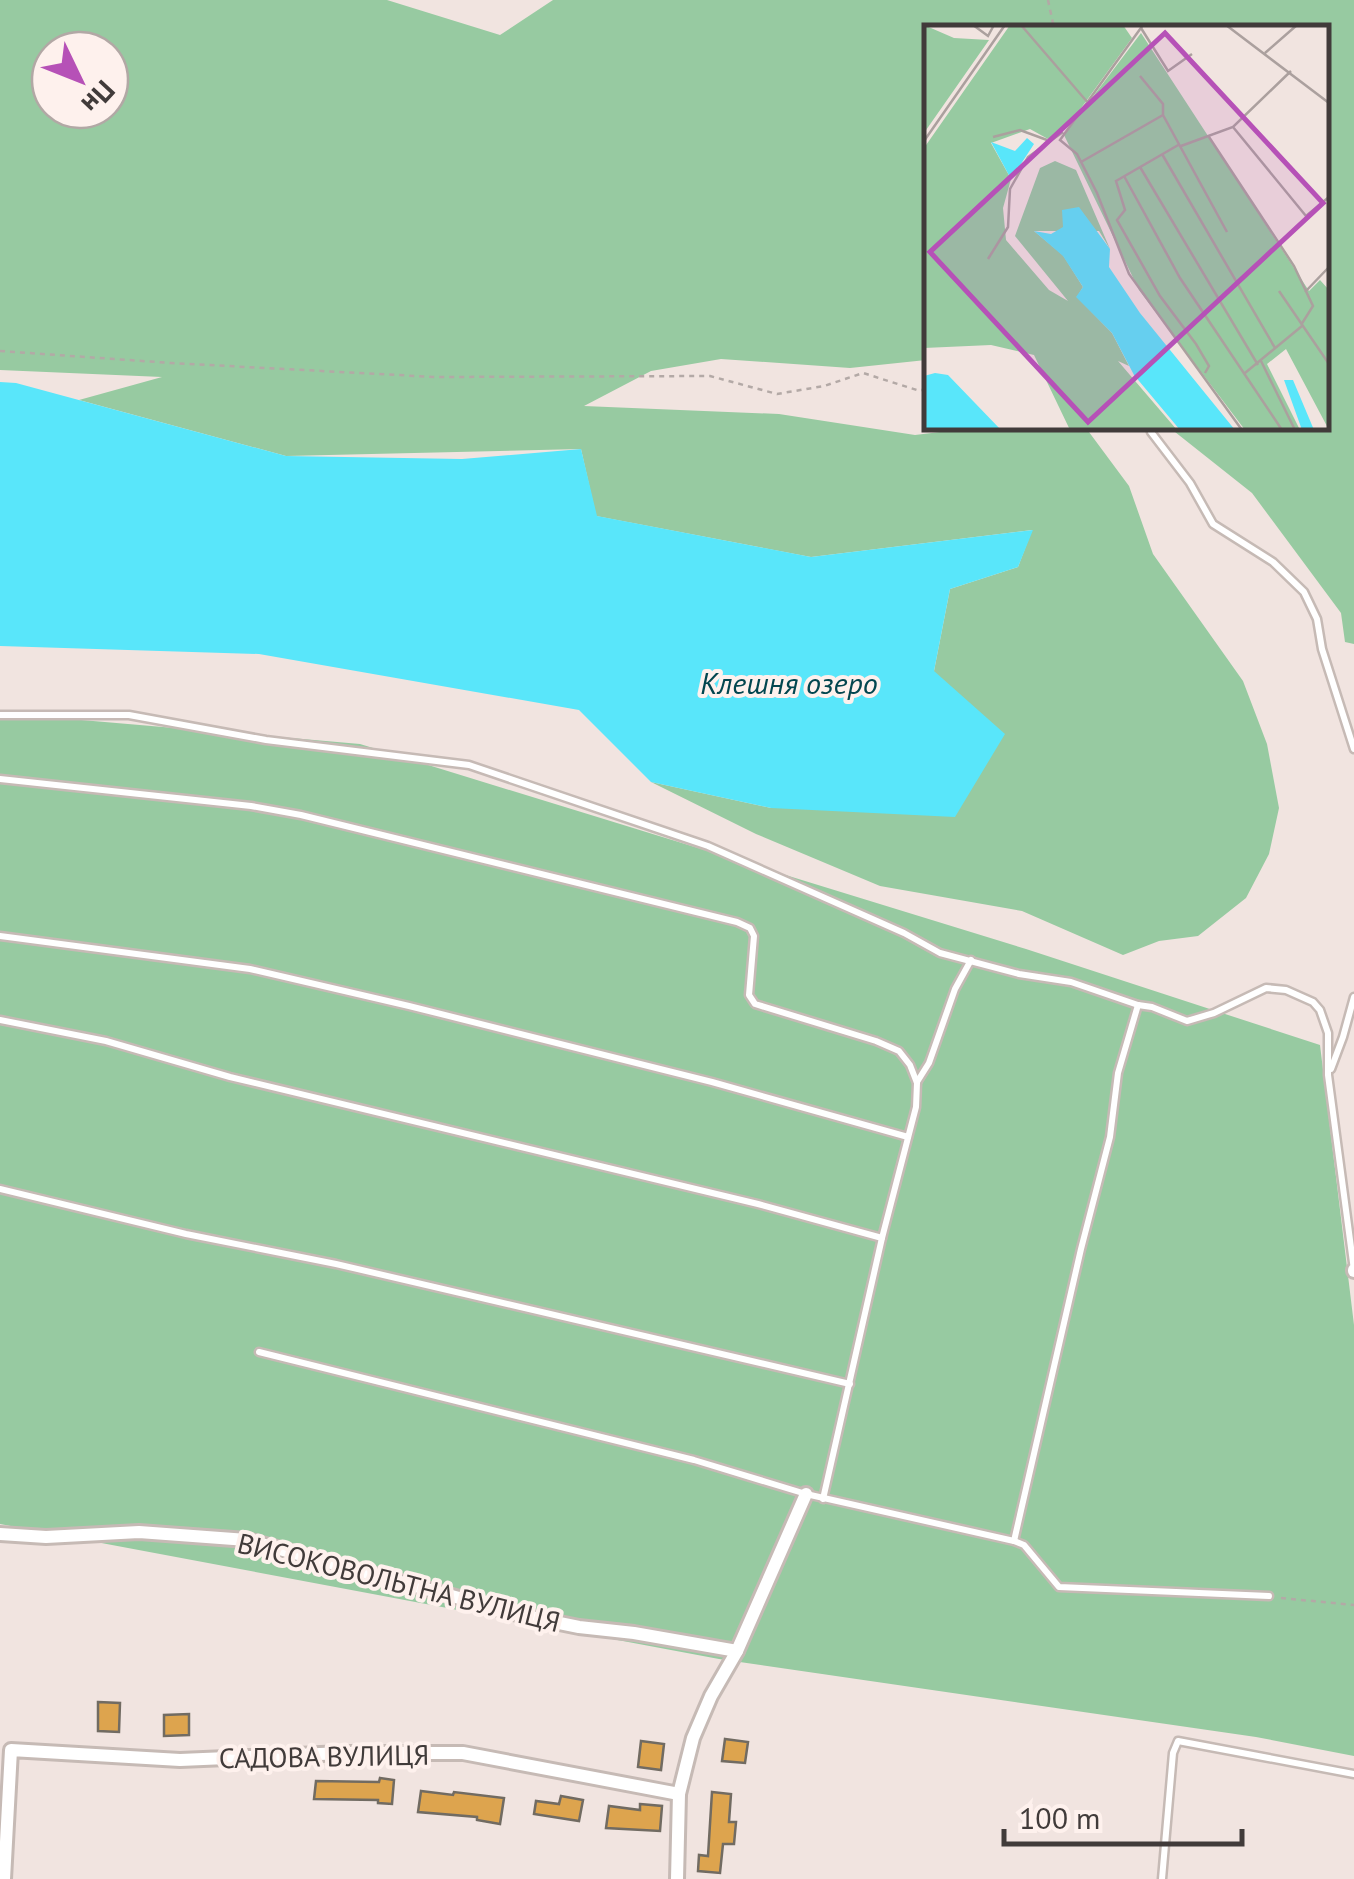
<svg xmlns="http://www.w3.org/2000/svg" width="1354" height="1879" viewBox="0 0 1354 1879" font-family="'PT Sans',sans-serif">
<rect width="100%" height="100%" fill="#f1e4e0"/>
<!-- green -->
<g fill="#97caa1" fill-rule="evenodd">
<path d="M0,0H387L500,35L553,0H1354V644L1345,642L1341,613L1252,493L1170,428H1326V28H926V360L850,368L721,359L651,371L584,406L779,414L915,435L973,428H1086L1129,486L1153,554L1243,681L1267,744L1279,808L1269,854L1246,898L1198,936L1159,941L1123,955L1022,911L880,886L756,834L651,782L771,808L934,671L950,589L1018,567L1032,530L811,557L596,516L581,449L286,456L79,400L162,377L0,370ZM50,50H110V110H50Z"/>
<polygon points="0,713 360,744 1026,949 1320,1045 1354,1325 1354,1756 1256,1737 719,1659 0,1524"/>
</g>
<!-- water -->
<polygon fill="#59e6fa" points="0,382 16,383 286,456 462,459 581,449 597,516 811,557 1033,530 1018,567 950,589 934,671 1005,734 955,817 771,808 651,782 579,710 259,654 0,646"/>
<!-- building -->
<g fill="#dda44e" stroke="#716b62" stroke-width="2.5">
<polygon points="98,1702 120,1703 119,1732 98,1731"/>
<polygon points="189,1714 189,1735 164,1736 164,1715"/>
<polygon points="725,1739 748,1742 745,1763 722,1761"/>
<polygon points="641,1741 664,1744 661,1770 638,1767"/>
<polygon points="380,1778 394,1780 392,1804 378,1803 378,1800 314,1799 316,1781 379,1782"/>
<polygon points="421,1791 453,1795 454,1792 504,1798 500,1824 477,1820 477,1817 418,1812"/>
<polygon points="712,1792 731,1794 729,1822 736,1822 734,1844 723,1844 720,1873 698,1871 699,1855 708,1856"/>
<polygon points="561,1796 583,1800 579,1821 534,1814 536,1801 559,1804"/>
<polygon points="640,1804 662,1806 660,1831 606,1828 609,1806 640,1810"/>
</g>
<g fill="none" stroke-linecap="round" stroke-linejoin="round">
<defs>
<g id="lane">
<polyline points="1150,428 1151,432 1190,483 1213,524 1273,562 1304,592 1317,619 1322,649 1354,749"/>
<polyline points="0,715 129,715 266,740 469,765 708,846 904,933 940,953 1019,974 1071,982 1138,1005 1152,1007 1187,1021 1214,1013 1266,988 1286,990 1313,1002 1320,1010 1328,1033 1328,1075 1354,1270"/>
<polyline points="0,779 251,806 301,815 737,922 750,928 754,936 749,995 755,1004 876,1041 899,1051 910,1065 917,1083 916,1107 882,1238 823,1499"/>
<polyline points="0,936 250,969 409,1006 712,1082 908,1137"/>
<polyline points="0,1020 106,1041 230,1077 758,1204 882,1238"/>
<polyline points="1331,1069 1343,1037 1354,997"/>
<polyline points="917,1082 929,1063 955,989 971,960"/>
<polyline points="0,1189 186,1234 336,1264 850,1384"/>
<polyline points="259,1352 694,1460 806,1494 1014,1541 1024,1545 1059,1587 1269,1596"/>
<polyline points="1014,1541 1081,1249 1110,1137 1118,1073 1138,1005"/>
<polyline points="1162,1879 1173,1753 1178,1741 1354,1774"/>
</g>
<g id="street">
<polyline points="1354,1270 1354,1271"/>
<polyline points="0,1534 46,1537 139,1532 247,1540 525,1616 579,1627 634,1633 737,1651"/>
<polyline points="4,1879 11,1750 180,1760 344,1753 463,1753 679,1794"/>
<polyline points="677,1879 679,1794 693,1738 711,1696 737,1651 806,1494"/>
</g>
</defs>
<!-- lane casing -->
<use href="#lane" stroke="#c6bab5" stroke-width="11"/>
<!-- street casing -->
<use href="#street" stroke="#c6bab5" stroke-width="18"/>
<!-- path -->
<g stroke="#b3a9a6" stroke-width="2.5" stroke-dasharray="5 5" stroke-linecap="butt">
<polyline points="1048,0 1054,28"/>
<polyline points="0,351 171,363 435,377 710,376 777,394 824,386 863,373 917,390 926,390"/>
<polyline points="1281,1598 1354,1605"/>
</g>
<!-- lane -->
<use href="#lane" stroke="#fff" stroke-width="6"/>
<!-- street -->
<use href="#street" stroke="#fff" stroke-width="12"/>
</g>
<g text-anchor="middle" dominant-baseline="central" stroke-width="8" stroke-linejoin="round" paint-order="stroke">
<!-- street labels -->
<g font-size="28" fill="#413b3a" stroke="#fef1ed">
<text transform="translate(399 1582) rotate(14)">ВИСОКОВОЛЬТНА ВУЛИЦЯ</text>
<text transform="translate(324 1756) rotate(-1)">САДОВА ВУЛИЦЯ</text>
</g>
<!-- water labels -->
<g font-size="30" font-style="italic" fill="#03464f" stroke="#fef1ed">
<text x="789" y="682">Клешня озеро</text>
</g>
</g>
<!-- overview -->
<g transform="translate(924 25)">
<rect width="405" height="405" fill="#f1e4e0"/>
<path d="M0,0L30,13L65,15L0,108ZM86,0H199L208,13L144,101L124,114L106,104L67,118L87,154L79,183L82,215L125,265L144,276L91,211L116,143L131,136L152,145L186,224L175,206H110L139,230L159,262L153,272L188,308L205,341L194,336L253,405H146L110,330L67,320L0,323V123ZM217,8L385,266L396,255L405,265V405L362,324L343,339L376,405H321L215,265L140,110Z" fill="#97caa1"/>
<path d="M103,113L110,119L87,154L67,117L91,126ZM155,182L186,224L185,242L216,288L311,405H256L210,350L188,308L152,272L159,262L139,231L110,206L127,209L139,202L138,185ZM11,348L24,350L77,405H0V351ZM360,355H369L390,405H378Z" fill="#59e6fa"/>
<path fill="none" stroke="#aba09e" stroke-width="2.5" d="M49,0L64,11L70,0M97,0L165,79M219,0L136,115L153,129L173,168L205,249L318,405M302,0L405,78M217,3L244,46L268,29M341,28L373,0M216,51L239,79V90L303,207M309,102L382,191L405,172M69,112L96,105L123,115M285,112L370,241L389,281L377,300M0,116L81,0M256,119L192,156L201,185L193,195L236,271L272,319L285,341L281,348M257,121L309,102L367,46M238,129L351,323M157,137L239,90M216,142L334,340M200,151L256,253L358,405M64,234L84,202L86,164L104,132L139,107M355,266L405,339M381,267L405,242M337,336L371,405M321,348L378,301"/>
<path fill="#b651b7" fill-opacity="0.15" stroke="#b651b7" stroke-width="5" d="M241,8L399,178L164,397L6,227Z"/>
<rect width="405" height="405" fill="none" stroke="#413b3a" stroke-width="5"/>
</g>
<!-- north arrow -->
<g transform="translate(80 80) rotate(133)"><circle r="48" fill="#fef1ed" stroke="#b2a8a5" stroke-width="2.5"/>
<path d="M0-8L18 38L0 25L-18 38Z" fill="#b651b7"/>
<text y="-15" font-size="28" font-weight="bold" text-anchor="middle" fill="#413b3a">Пн</text>
</g>
<!-- scale -->
<path d="M1004 1829v15h238v-15" fill="none" stroke="#413b3a" stroke-width="5"/>
<text x="1019" y="1829" font-size="30" fill="#413b3a" stroke="#fef1ed" stroke-width="8" paint-order="stroke">100 m</text>
</svg>
